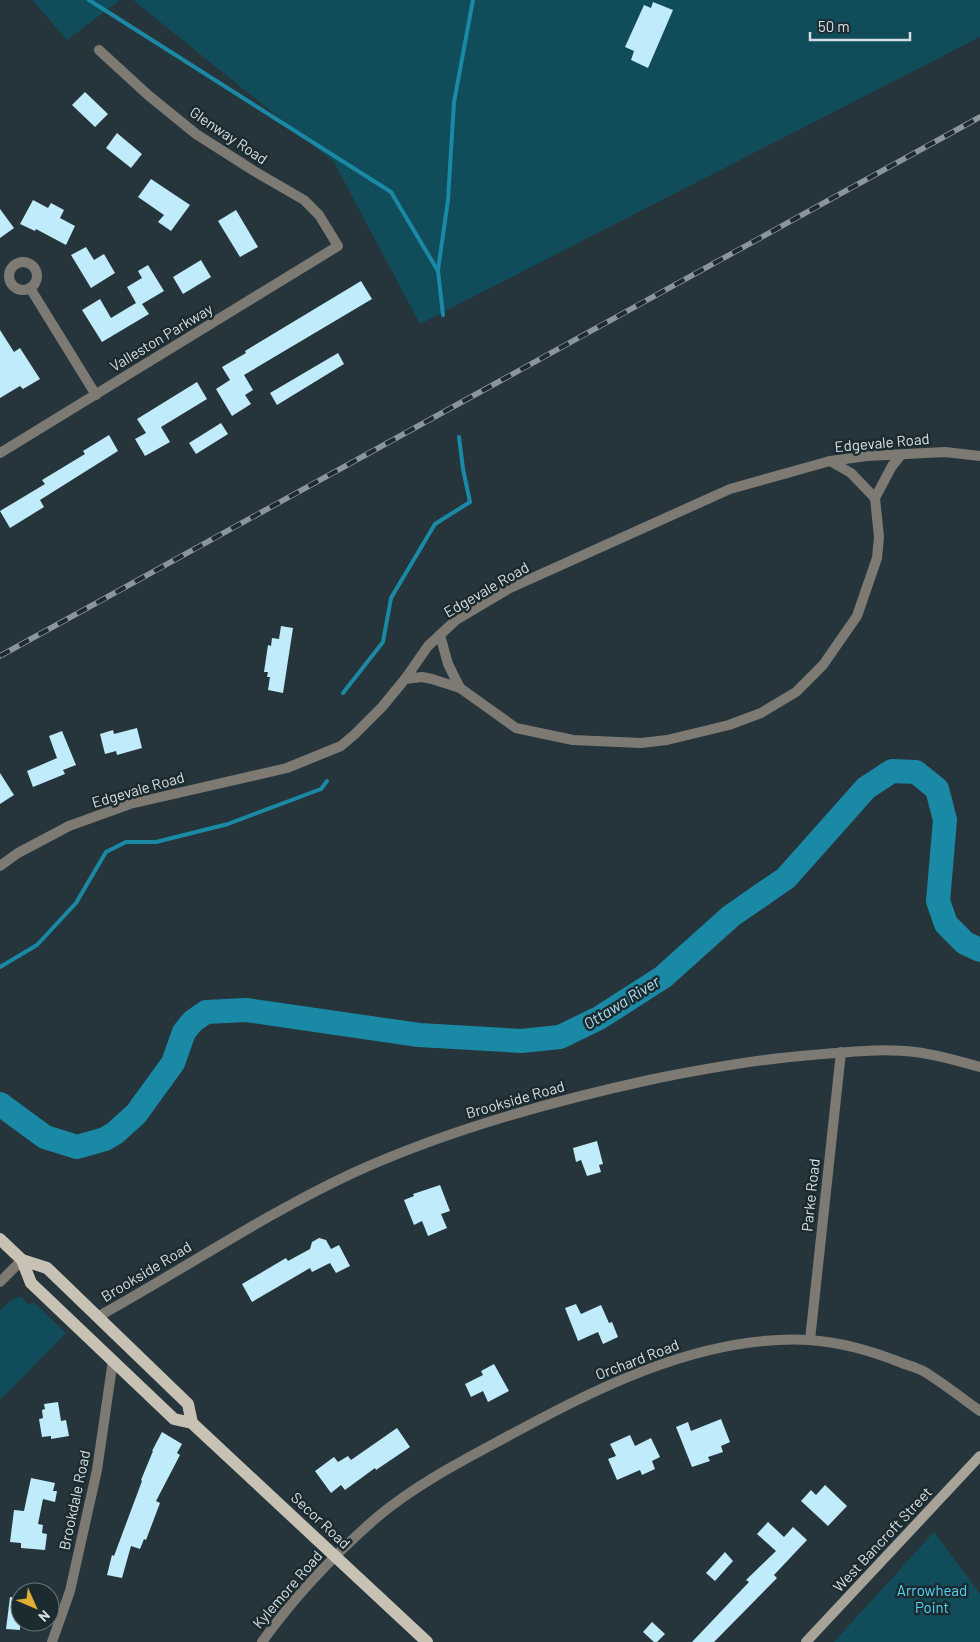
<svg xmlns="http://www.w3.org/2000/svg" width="980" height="1642" viewBox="0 0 980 1642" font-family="Barlow,sans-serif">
<rect width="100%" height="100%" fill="#26353b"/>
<!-- green -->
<g fill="#114c5b">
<polygon points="32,0 120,0 67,40"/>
<polygon points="133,0 980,0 980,37 420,324 334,162"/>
<path d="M21,1297L29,1305L33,1302L66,1333L0,1400V1311C6,1305 12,1297 21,1297Z"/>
<polygon points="934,1532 980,1594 980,1642 834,1642"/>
</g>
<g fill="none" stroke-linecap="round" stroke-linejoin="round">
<!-- stream -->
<g stroke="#1a89a5" stroke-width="4">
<polyline points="89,0 391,192 438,271 443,315"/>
<polyline points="438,270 448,200 454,102 473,0"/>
<polyline points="343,693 383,642 391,598 435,524 470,502 463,469 459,437"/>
<polyline points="0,967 37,945 76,903 106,852 126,842 156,842 228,824 321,789 327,781"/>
</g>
<!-- river -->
<polyline stroke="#1a89a5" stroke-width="24" points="0,1104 45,1137 77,1147 105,1139 115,1133 136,1114 173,1063 184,1032 193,1021 206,1012 246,1010 419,1035 521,1041 560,1037 599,1018 663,977 731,916 786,878 866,788 892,771 916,772 937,789 945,820 938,901 946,924 965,943 980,950"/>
</g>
<!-- building -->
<g fill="#bfebfa">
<polygon points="653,2 673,10 648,68 631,60 634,51 625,47 644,5 651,8"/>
<polygon points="85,92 108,114 95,127 72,105"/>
<polygon points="117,133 142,154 131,168 106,148"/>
<polygon points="151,179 190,205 171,231 158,222 164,215 138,197"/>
<polygon points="33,200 48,208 51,203 64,210 60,218 75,226 66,245 36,229 35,231 20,224"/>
<polygon points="0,209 14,228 0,238"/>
<polygon points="236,210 258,247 240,257 218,221"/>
<polygon points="86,247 94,260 104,254 115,273 91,288 71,255"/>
<polygon points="201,260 211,277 183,294 173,277"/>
<polygon points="148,265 164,291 142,304 149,314 102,342 82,310 100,299 111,318 136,303 127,287 142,278 138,271"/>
<polygon points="361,281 372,299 244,375 253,390 245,395 251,404 232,416 216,389 230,380 222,367 246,353 245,351"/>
<polygon points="0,330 14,352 20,348 40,379 23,389 20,386 0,398"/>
<polygon points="338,353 344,364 277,405 270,393"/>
<polygon points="197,382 207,399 161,427 170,442 145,456 135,439 146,433 137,419"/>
<polygon points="221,423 228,434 196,454 189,443"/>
<polygon points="109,435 118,451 40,500 44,507 10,528 0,511 45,484 42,480 85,454 83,451"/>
<polygon points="281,626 293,628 283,693 268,690 270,677 267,677 268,672 264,672 268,645 271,646 272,638 279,639"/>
<polygon points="137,728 142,748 117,755 116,751 105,754 100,734 113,730 114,734"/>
<polygon points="62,731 76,765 63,770 65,774 33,787 27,771 57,758 49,736"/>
<polygon points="0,773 14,795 0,804"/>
<polygon points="597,1141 603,1164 599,1165 601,1172 587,1176 581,1160 576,1162 573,1148"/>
<polygon points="440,1185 450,1211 441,1214 447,1228 428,1236 422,1221 414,1225 404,1200 414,1196 413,1194"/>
<polygon points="319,1238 326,1240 331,1249 339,1245 350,1266 336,1273 330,1263 312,1272 310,1268 252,1302 242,1284 286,1258 288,1261 310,1249 312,1242"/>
<polygon points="576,1304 581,1314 601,1305 609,1323 612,1322 618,1337 603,1344 598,1332 578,1341 565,1308"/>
<polygon points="494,1364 509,1391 488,1402 483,1391 471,1397 465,1384 483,1375 481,1371"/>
<polygon points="58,1402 61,1421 66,1420 69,1436 51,1439 51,1436 42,1437 39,1419 43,1418 42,1410 45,1409 44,1404"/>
<polygon points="721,1419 730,1442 721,1446 723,1452 708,1457 710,1461 692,1467 676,1427 688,1422 691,1431"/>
<polygon points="397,1428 410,1447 376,1470 375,1468 345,1490 341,1485 331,1493 315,1471 334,1457 338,1462 348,1456 351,1460"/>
<polygon points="162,1432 182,1444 177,1453 180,1455 156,1501 160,1503 146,1540 144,1539 140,1549 131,1546 122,1578 107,1575 112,1555 114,1556 142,1481 141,1480 153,1451 152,1451"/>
<polygon points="630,1435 635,1446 651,1438 660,1457 652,1461 655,1469 642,1475 640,1470 617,1480 608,1459 616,1456 610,1444"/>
<polygon points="31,1478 55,1483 53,1491 57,1491 55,1502 43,1499 38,1524 43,1525 42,1533 47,1534 45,1550 21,1548 21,1543 10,1542 14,1510 24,1511"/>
<polygon points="825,1485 847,1506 828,1526 801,1501 811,1490 816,1495"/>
<polygon points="768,1522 784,1537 793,1527 807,1540 774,1575 777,1578 714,1642 692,1642 749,1582 746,1580 776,1551 757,1534"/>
<polygon points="725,1552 733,1561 715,1581 706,1573"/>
<polygon points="10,1597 20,1598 20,1630 6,1629"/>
<polygon points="652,1622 665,1634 657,1642 654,1642 643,1632"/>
</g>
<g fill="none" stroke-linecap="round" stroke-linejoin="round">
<!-- street -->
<g stroke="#7d7a74" stroke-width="10">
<circle cx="23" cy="276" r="14"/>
<polyline points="30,288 96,395"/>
<polyline points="0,453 338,246 319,215 304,200 254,171 196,134 148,95 99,50"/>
<polyline points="830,461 851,473 875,498"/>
<polyline points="440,635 448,664 460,688"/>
<polyline points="405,679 422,677 432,679 460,688 516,728 573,740 641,743 667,740 729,725 761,713 796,692 823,665 857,616 877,558 879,537 875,498 892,466 901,455"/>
<polyline points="0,866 18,853 69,826 130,804 287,768 341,746 355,734 382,707 405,679 428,646 456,620 508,589 730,489 830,461 867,456 945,452 980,456"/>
<polyline points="0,1282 22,1260"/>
<path d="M99,1316C184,1269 265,1214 353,1173C447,1130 548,1102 649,1080C703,1069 757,1059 812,1055C846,1052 882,1048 916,1052C937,1055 959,1061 980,1067"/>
<polyline points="810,1340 841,1052"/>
<polyline points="52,1642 70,1591 97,1470 113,1360"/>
<path d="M262,1642C294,1597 333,1556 375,1519C411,1488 456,1464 499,1441C593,1390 699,1334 809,1340C841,1342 872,1351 902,1363C910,1366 918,1368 925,1372C944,1384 962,1398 980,1411"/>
</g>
<!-- secondary -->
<polyline stroke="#a7a398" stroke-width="10" points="806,1642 980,1456"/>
<!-- primary -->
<g stroke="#c8c2b5" stroke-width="12">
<polyline points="0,1239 22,1260 31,1283 174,1419 192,1423 427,1642"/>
<polyline points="22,1260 47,1268 188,1404 192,1423"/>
</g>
<defs>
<polyline id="rail" points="0,656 980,117"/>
</defs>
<!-- rail casing -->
<use href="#rail" stroke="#8a969b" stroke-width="5.5"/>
<!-- rail -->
<use href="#rail" stroke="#1c2b30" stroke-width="4" stroke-dasharray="11" stroke-linecap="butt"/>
</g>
<g text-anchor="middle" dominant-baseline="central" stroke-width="5" stroke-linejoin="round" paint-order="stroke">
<!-- street labels -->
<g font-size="15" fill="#d6e0e3" stroke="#1c2b30">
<text transform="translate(229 135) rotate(34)">Glenway Road</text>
<text transform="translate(161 337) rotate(-31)">Valleston Parkway</text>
<text transform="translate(882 442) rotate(-5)">Edgevale Road</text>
<text transform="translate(486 589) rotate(-30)">Edgevale Road</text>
<text transform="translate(138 789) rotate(-16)">Edgevale Road</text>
<text transform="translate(515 1099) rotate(-16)">Brookside Road</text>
<text transform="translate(810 1195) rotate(-84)">Parke Road</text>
<text transform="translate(146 1271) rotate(-31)">Brookside Road</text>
<text transform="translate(637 1359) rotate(-21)">Orchard Road</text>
<text transform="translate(74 1500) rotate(-78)">Brookdale Road</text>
<text transform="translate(321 1520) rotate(43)">Secor Road</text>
<text transform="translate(882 1539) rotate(-47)">West Bancroft Street</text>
<text transform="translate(287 1589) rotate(-49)">Kylemore Road</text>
</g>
<!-- park labels -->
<g font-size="15" fill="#51d5fa" stroke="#1c2b30">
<text x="932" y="1590">Arrowhead<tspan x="932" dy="17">Point</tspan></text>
</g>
<!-- water labels -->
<g font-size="16" font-style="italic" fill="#aae2f4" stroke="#1c2b30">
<text transform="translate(621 1002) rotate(-32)">Ottawa River</text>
</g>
</g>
<!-- north arrow -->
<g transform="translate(35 1607) rotate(135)"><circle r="24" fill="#1c2b30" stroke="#667378"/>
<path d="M0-4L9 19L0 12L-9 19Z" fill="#e0b034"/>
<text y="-8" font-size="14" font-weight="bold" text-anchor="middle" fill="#d6e0e3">N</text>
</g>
<!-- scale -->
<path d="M810 32v8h100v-8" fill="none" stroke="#d6e0e3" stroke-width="2.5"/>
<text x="818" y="32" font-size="15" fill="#d6e0e3" stroke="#1c2b30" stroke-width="4" paint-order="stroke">50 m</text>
</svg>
